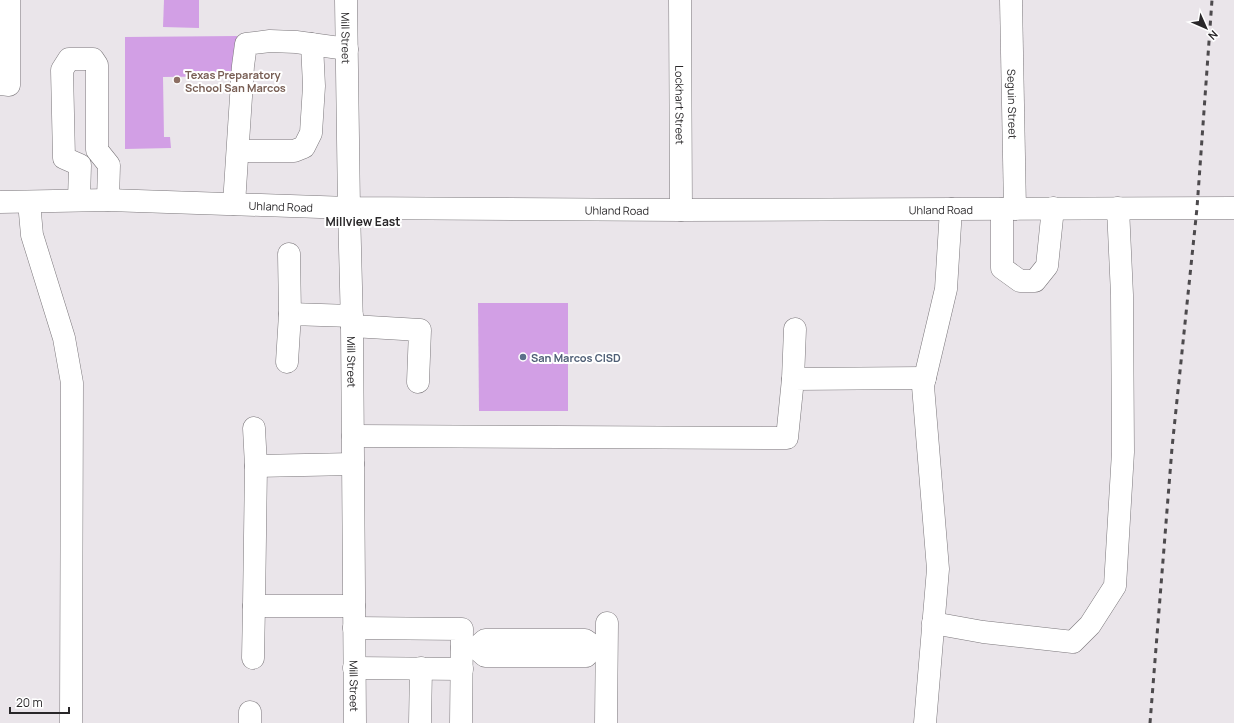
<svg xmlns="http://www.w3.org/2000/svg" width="1234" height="723" viewBox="0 0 1234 723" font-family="Manrope,sans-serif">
<rect width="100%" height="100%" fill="#eae5ea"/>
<!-- building -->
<g fill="#d29fe5">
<polygon points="164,0 199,0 199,28 163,27"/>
<polygon points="237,36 237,76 163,77 164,137 170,137 171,148 125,149 125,37"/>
<polygon points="478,303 568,303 568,411 479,411"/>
</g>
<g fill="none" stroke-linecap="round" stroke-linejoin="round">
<defs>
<g id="minor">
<path id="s1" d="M346,0L349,208L352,326L355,723"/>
<path id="s2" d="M680,0L681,210"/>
<path id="s3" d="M1011,0L1015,209"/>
<polyline points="0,84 9,85 9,0"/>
<polyline points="238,151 294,151 304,147 311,133 314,86 312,44"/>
<polyline points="79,200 80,165 64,158 62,70 69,59 93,59 97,65 97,150 109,165 108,200"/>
<path id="s4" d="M0,202L108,200L349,208L681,210L1234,208"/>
<polyline points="29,202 32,235 64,338 72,383 71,723"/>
<polyline points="234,204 243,66 246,44 270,41 296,42 347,49"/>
<polyline points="1002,209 1002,268 1020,281 1035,281 1047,266 1053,208"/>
<polyline points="289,254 290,314"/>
<polyline points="352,326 420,330 418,382"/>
<polyline points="287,362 290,314 352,316"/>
<polyline points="793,379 795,329"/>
<polyline points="254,428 256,466 254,606 354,606"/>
<polyline points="353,436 787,438 793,379 925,378"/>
<polyline points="256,466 353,464"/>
<polyline points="933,623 983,632 1073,642 1090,625 1115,586 1123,452 1122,295 1118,208"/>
<polyline points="354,628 462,629 461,723"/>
<polyline points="462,648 476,648 485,640 585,640 595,647 586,656 485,656 476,648"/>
<polyline points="253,658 254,606"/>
<polyline points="354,668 462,669"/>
<polyline points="250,723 250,712"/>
<polyline points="420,723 421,668"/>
<polyline points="606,723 607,623"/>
<polyline points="925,723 938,569 923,386 946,289 951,209"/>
</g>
</defs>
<!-- minor casing -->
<use href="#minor" stroke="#7b777b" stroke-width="23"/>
<!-- minor -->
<use href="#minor" stroke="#fff" stroke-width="22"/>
<!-- rail -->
<polyline stroke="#4d4a4d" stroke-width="3" stroke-dasharray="5 5" stroke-linecap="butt" points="1150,723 1172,448 1197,208 1212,0"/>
</g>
<!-- markers -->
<circle fill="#8d6e63" stroke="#fff" stroke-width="1.5" cx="177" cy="80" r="4"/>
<circle fill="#5c6f8a" stroke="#fff" stroke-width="1.5" cx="523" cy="357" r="4"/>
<g text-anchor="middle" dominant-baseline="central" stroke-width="4" stroke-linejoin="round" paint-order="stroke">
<!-- street labels -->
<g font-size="11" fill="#292729" stroke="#fff">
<text stroke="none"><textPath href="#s1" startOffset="38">Mill Street</textPath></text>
<text stroke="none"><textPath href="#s3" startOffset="104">Seguin Street</textPath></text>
<text stroke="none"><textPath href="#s2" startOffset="105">Lockhart Street</textPath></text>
<text stroke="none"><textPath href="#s4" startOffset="281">Uhland Road</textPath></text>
<text stroke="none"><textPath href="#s4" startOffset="941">Uhland Road</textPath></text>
<text stroke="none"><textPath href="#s4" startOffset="617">Uhland Road</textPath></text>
<text stroke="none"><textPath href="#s1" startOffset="362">Mill Street</textPath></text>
<text stroke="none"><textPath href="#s1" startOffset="686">Mill Street</textPath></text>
</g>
<!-- education labels -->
<g font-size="11" font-weight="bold" fill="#785e54" stroke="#fff" text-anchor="start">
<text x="185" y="74">Texas Preparatory<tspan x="185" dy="13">School San Marcos</tspan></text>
</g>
<!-- service labels -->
<g font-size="11" font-weight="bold" fill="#4e5e75" stroke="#fff" text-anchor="start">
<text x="531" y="357">San Marcos CISD</text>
</g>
<!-- neighbourhood labels -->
<g font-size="12" font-weight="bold" fill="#292729" stroke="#fff">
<text x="363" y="221">Millview East</text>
</g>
</g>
<!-- north arrow -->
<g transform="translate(1206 28) rotate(135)" stroke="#ffffff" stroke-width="3" paint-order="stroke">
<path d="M0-3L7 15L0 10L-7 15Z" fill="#292729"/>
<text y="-6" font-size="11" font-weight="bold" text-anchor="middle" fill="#292729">N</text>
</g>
<!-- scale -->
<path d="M10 707v6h59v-6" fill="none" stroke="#292729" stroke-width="2"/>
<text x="16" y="707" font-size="12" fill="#292729" stroke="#ffffff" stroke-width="3" paint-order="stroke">20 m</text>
</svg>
